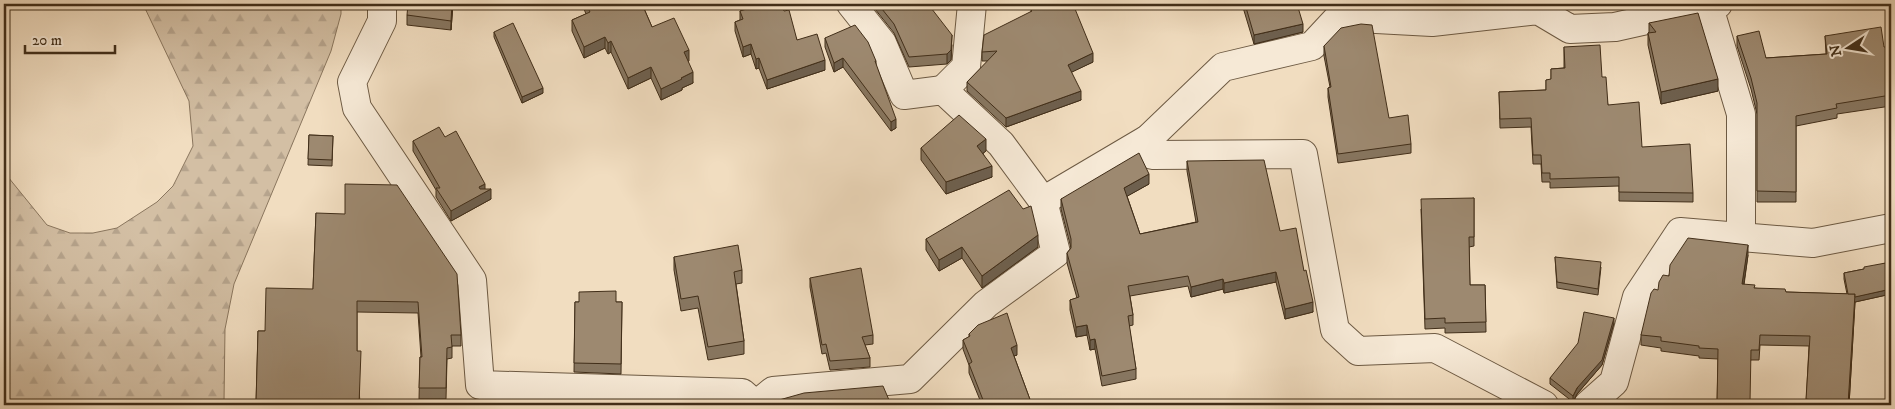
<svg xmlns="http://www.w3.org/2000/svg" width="1895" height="409" viewBox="0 0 1895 409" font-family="'IM FELL DW Pica',serif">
<defs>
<pattern id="forest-firs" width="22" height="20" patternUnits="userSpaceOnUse" patternTransform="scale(1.25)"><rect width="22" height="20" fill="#d3bfa4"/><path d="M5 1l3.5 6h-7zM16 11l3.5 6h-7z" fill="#b6a48d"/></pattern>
</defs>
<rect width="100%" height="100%" fill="#f1ddc0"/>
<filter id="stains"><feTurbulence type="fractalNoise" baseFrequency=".004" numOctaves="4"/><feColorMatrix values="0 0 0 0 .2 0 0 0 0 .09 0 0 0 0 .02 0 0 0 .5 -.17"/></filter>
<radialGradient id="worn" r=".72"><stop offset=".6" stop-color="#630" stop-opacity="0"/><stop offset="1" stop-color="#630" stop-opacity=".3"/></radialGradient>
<!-- forest -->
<polygon fill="url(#forest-firs)" stroke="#8a765e" points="143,4 341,4 341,14 331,51 234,284 225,329 224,401 227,405 4,405 4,172 47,225 70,233 93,233 117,228 157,202 173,186 193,146 189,101"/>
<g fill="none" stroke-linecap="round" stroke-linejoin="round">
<defs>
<g id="street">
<polyline points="382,4 382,21 352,82 357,108 472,280 480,385 742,393 756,405"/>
<polyline points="851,4 882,43 904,95 943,90 1001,144 1043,201"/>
<polyline points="1708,4 1741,114 1741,237"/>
<polyline points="943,90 966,67 972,4"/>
<polyline points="1148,139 1152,155 1303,154 1335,330 1358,351 1435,348 1544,405"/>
<polyline points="756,405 773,391 910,379 986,304 1056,253 1043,201 1148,139 1223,67 1312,46 1339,17 1432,22 1538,10 1570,29 1615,27 1718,4"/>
<polyline points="1588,405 1614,382 1637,297 1680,232 1813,243 1891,228"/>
</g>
</defs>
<!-- street casing -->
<use href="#street" stroke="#6d5a43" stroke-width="30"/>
<!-- street -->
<use href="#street" stroke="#f6e9d6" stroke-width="28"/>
</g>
<!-- wall -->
<g fill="#877660" stroke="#412e19">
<polygon points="453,4 451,30 407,25 407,15"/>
<polygon points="582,4 642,4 652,27 689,61 688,61 693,83 682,88 682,90 661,100 651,78 628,89 611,52 608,54 605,48 584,58 572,31 572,20 586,14"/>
<polygon points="749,4 784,11 797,40 825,70 767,89 759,68 756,69 751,54 743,57 735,31 735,22 740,20 740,11 749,8"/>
<polygon points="871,4 928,4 952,45 951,60 947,64 909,67 894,33"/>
<polygon points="1242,4 1268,4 1269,5 1303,32 1254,44"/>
<polygon points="1031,10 1093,62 1071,72 1081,100 1006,127 967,91 967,82 988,61 982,61 982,52 1031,12"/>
<polygon points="1649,23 1718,91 1661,104 1648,45 1648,33 1649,32"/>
<polygon points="494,32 543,93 522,103 494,37"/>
<polygon points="1737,36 1766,58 1826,54 1825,36 1884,47 1891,68 1891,81 1890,81 1891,89 1891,106 1837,114 1837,118 1796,126 1796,202 1757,202 1757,114 1751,89 1737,46"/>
<polygon points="825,38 876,61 876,65 896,128 891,131 843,67 834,72 825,47"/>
<polygon points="1324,46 1411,144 1411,153 1338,163 1328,97 1328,88 1330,87 1324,56"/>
<polygon points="1564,47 1602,77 1608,105 1642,147 1693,193 1693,202 1619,201 1619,186 1550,188 1550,182 1542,182 1541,164 1533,164 1531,127 1500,128 1499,92 1546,90 1546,80 1551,80 1551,69 1564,68"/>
<polygon points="309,135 333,136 332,166 308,165"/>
<polygon points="445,137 485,189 491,199 451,221 436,197 436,190 413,151 413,141"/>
<polygon points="921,148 986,151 983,153 992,177 946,194 921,160"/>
<polygon points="1187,161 1280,231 1304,271 1313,312 1285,319 1276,282 1224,293 1223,289 1191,297 1188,286 1130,296 1133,315 1133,325 1129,326 1136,369 1136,379 1102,386 1095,349 1090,350 1087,335 1076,337 1070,310 1070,300 1077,298 1067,263 1067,253 1071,248 1061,209 1061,199 1149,184 1127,196 1140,234 1196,222 1187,171"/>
<polygon points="1474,198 1474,246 1469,247 1470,285 1485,285 1486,332 1445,333 1445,328 1425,329 1421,209"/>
<polygon points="316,213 461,335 461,346 452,346 452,358 447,359 446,399 419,399 420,357 421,357 418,313 357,312 357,351 360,405 256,405 258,331 265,331 313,289"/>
<polygon points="926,239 1038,247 982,288 962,258 939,271 926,250"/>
<polygon points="1748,255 1744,285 1754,288 1786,292 1847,294 1844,279 1844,273 1864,269 1891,262 1891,294 1855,302 1849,405 1806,405 1809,346 1760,345 1759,360 1751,360 1717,405 1718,359 1699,358 1699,356 1661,351 1661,348 1641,345 1641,335 1658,290"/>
<polygon points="674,257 742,270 742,283 736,284 744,341 744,354 708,360 698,308 681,311 674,270"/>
<polygon points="1555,257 1601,267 1598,295 1557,288"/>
<polygon points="810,278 873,335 873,344 865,345 870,358 870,367 830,370 826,353 822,354 810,287"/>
<polygon points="575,302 622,302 621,374 574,372"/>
<polygon points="1614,323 1602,365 1577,394 1573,402 1550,384 1550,378"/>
<polygon points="969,334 1017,355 1014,356 1032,405 982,405 969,373 969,365 963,349 963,340 969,337"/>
</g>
<!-- shaded-wall -->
<g fill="#6e604e" stroke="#412e19">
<polygon points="452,4 453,4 451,30 451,21"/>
<polygon points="1636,4 1647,4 1636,6"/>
<polygon points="1303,24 1303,32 1254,44 1254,35"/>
<polygon points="952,35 951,60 947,64 947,54"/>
<polygon points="605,37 605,48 584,58 584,47"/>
<polygon points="611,41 611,52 608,54 608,43"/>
<polygon points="751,44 751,54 743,57 743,47"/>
<polygon points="689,50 689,61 684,63 684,52"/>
<polygon points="1093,53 1093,62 1068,74 1068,65"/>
<polygon points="759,58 759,68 756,69 756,59"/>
<polygon points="843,58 843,67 834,72 834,63"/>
<polygon points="825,60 825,70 767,89 767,80"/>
<polygon points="651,67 651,78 628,89 628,78"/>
<polygon points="693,72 693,83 682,88 682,90 661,100 661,89 681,78"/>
<polygon points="1718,79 1718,91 1661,104 1661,92"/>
<polygon points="543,88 543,93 522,103 522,97"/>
<polygon points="1081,91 1081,100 1006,127 1006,118"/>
<polygon points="896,119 896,128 891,131 891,122"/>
<polygon points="986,139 986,151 977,158 977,146"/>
<polygon points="992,166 992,177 946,194 946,182"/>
<polygon points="1149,174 1149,184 1124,198 1124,188"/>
<polygon points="485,184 485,192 491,189 491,199 451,221 451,211 479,187"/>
<polygon points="1038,235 1038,247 982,288 982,276"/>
<polygon points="1748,245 1748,255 1742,295 1742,284"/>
<polygon points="962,247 962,258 939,271 939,260"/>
<polygon points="1276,272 1276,282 1224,293 1224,283"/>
<polygon points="1223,279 1223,289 1191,297 1191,287"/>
<polygon points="1891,289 1891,294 1855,302 1849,405 1848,405 1849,298"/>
<polygon points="1313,302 1313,312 1285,319 1285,309"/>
<polygon points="1614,318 1614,323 1602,365 1577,394 1573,402 1573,396"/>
<polygon points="1087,325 1087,335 1076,337 1076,327"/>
<polygon points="1095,339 1095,349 1090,350 1090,340"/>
<polygon points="1017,345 1017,355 1011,357 1011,348"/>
<polygon points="889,400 889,405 872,405"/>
</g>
<!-- building -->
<g fill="#9d8970" stroke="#412e19">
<polygon points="408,4 452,4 451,21 407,15"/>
<polygon points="586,4 642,4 652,27 674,18 689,50 684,52 693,72 681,78 682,79 661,89 651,67 628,78 611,41 608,43 605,37 584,47 572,20 590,12"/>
<polygon points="749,4 782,4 784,11 789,10 797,40 817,34 825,60 767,80 759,58 756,59 751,44 743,47 735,22 743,19 740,11 750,8"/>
<polygon points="878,4 928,4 952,35 951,50 947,54 909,57 894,24"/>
<polygon points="1045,4 1073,4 1093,53 1068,65 1081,91 1006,118 967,82 997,51 982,52 984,35 1032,11 1031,10"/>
<polygon points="1245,4 1268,4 1269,5 1274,4 1297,4 1303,24 1254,35"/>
<polygon points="1698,13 1718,79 1661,92 1648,33 1656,32 1649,23"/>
<polygon points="513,23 543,88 522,97 494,32"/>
<polygon points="1361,24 1372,25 1389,118 1408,115 1411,144 1338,154 1328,88 1331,87 1324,46 1341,28"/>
<polygon points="855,25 868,42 876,61 875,61 896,119 891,122 843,58 834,63 825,38"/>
<polygon points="1881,27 1884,47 1888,47 1891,68 1891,70 1888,71 1891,89 1891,95 1836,104 1837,108 1796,116 1796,192 1757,191 1757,103 1751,78 1737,36 1759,31 1766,58 1827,54 1825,36"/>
<polygon points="1600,45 1602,77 1606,77 1608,105 1639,102 1642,147 1690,144 1693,193 1619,192 1619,177 1550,179 1550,173 1542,173 1541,155 1533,155 1531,118 1500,119 1499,92 1546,90 1546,80 1551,79 1551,69 1565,68 1564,47"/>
<polygon points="959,115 986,139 977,146 992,166 946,182 921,148"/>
<polygon points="439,127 445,137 456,131 485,184 479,187 480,189 491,189 451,211 436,188 440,188 413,141"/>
<polygon points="309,135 333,136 332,160 308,159"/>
<polygon points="1139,153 1149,174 1124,188 1140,234 1198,222 1187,161 1264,160 1280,231 1296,228 1304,271 1306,270 1313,302 1285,309 1276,272 1224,283 1223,279 1191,287 1188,276 1128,286 1133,315 1128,316 1136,369 1102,376 1095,339 1090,340 1087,325 1076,327 1070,300 1079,297 1067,253 1071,248 1071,239 1061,199"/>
<polygon points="345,184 397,185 457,274 461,335 451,335 452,347 447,348 446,388 419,388 420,357 422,357 418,302 357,301 357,351 361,351 359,405 270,405 270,402 256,402 258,331 265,331 266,288 313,289 316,213 345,214"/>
<polygon points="1009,190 1023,209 1031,206 1038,235 982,276 962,247 939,260 926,239"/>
<polygon points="1474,198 1474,237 1469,237 1470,285 1485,285 1486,322 1445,323 1445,318 1425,319 1421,199"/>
<polygon points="1688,238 1748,245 1742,284 1755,285 1754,288 1785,289 1786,292 1855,294 1848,405 1813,405 1812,400 1806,399 1810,336 1760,335 1759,350 1751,350 1750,402 1766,402 1766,405 1717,405 1718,349 1699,348 1699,346 1661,341 1661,337 1641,335 1651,293 1654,289 1658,290 1659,282 1663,275 1669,276 1670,265"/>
<polygon points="738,245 742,270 734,272 744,341 708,347 698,296 681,299 674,257"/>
<polygon points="1555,257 1601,262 1598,289 1557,282"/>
<polygon points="1891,262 1891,289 1855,297 1855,294 1848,294 1844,273 1864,269 1864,267"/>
<polygon points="861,268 873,335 862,337 870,358 830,361 826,344 822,345 810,278"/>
<polygon points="616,291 616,302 622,302 621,364 574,363 575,302 579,302 579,292"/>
<polygon points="1584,312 1614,318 1602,360 1577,388 1573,396 1550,378 1578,343"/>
<polygon points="1007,313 1017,345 1011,348 1032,405 985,405 969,364 972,362 963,340 970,336 969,334 978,325"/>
<polygon points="883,386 889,400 872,405 773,405 772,402 804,393"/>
</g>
<!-- margin -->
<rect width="1895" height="409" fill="none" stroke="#f1ddc0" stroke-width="20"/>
<rect x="5" y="5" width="1885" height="399" fill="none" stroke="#412e19" stroke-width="2.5"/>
<rect x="10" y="10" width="1875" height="389" fill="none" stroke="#412e19"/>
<!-- north arrow -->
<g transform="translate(1848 48) rotate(258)" stroke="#f6e9d6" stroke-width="4" paint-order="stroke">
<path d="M0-4L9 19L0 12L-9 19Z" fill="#412e19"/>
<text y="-8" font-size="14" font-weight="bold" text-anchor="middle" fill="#412e19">N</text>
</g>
<!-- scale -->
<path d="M25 45v8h90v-8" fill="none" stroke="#412e19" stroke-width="2.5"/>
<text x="32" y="45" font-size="15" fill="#412e19" stroke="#f6e9d6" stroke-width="4" paint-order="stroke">20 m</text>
<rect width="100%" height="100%" filter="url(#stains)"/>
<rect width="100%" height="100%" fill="url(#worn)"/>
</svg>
